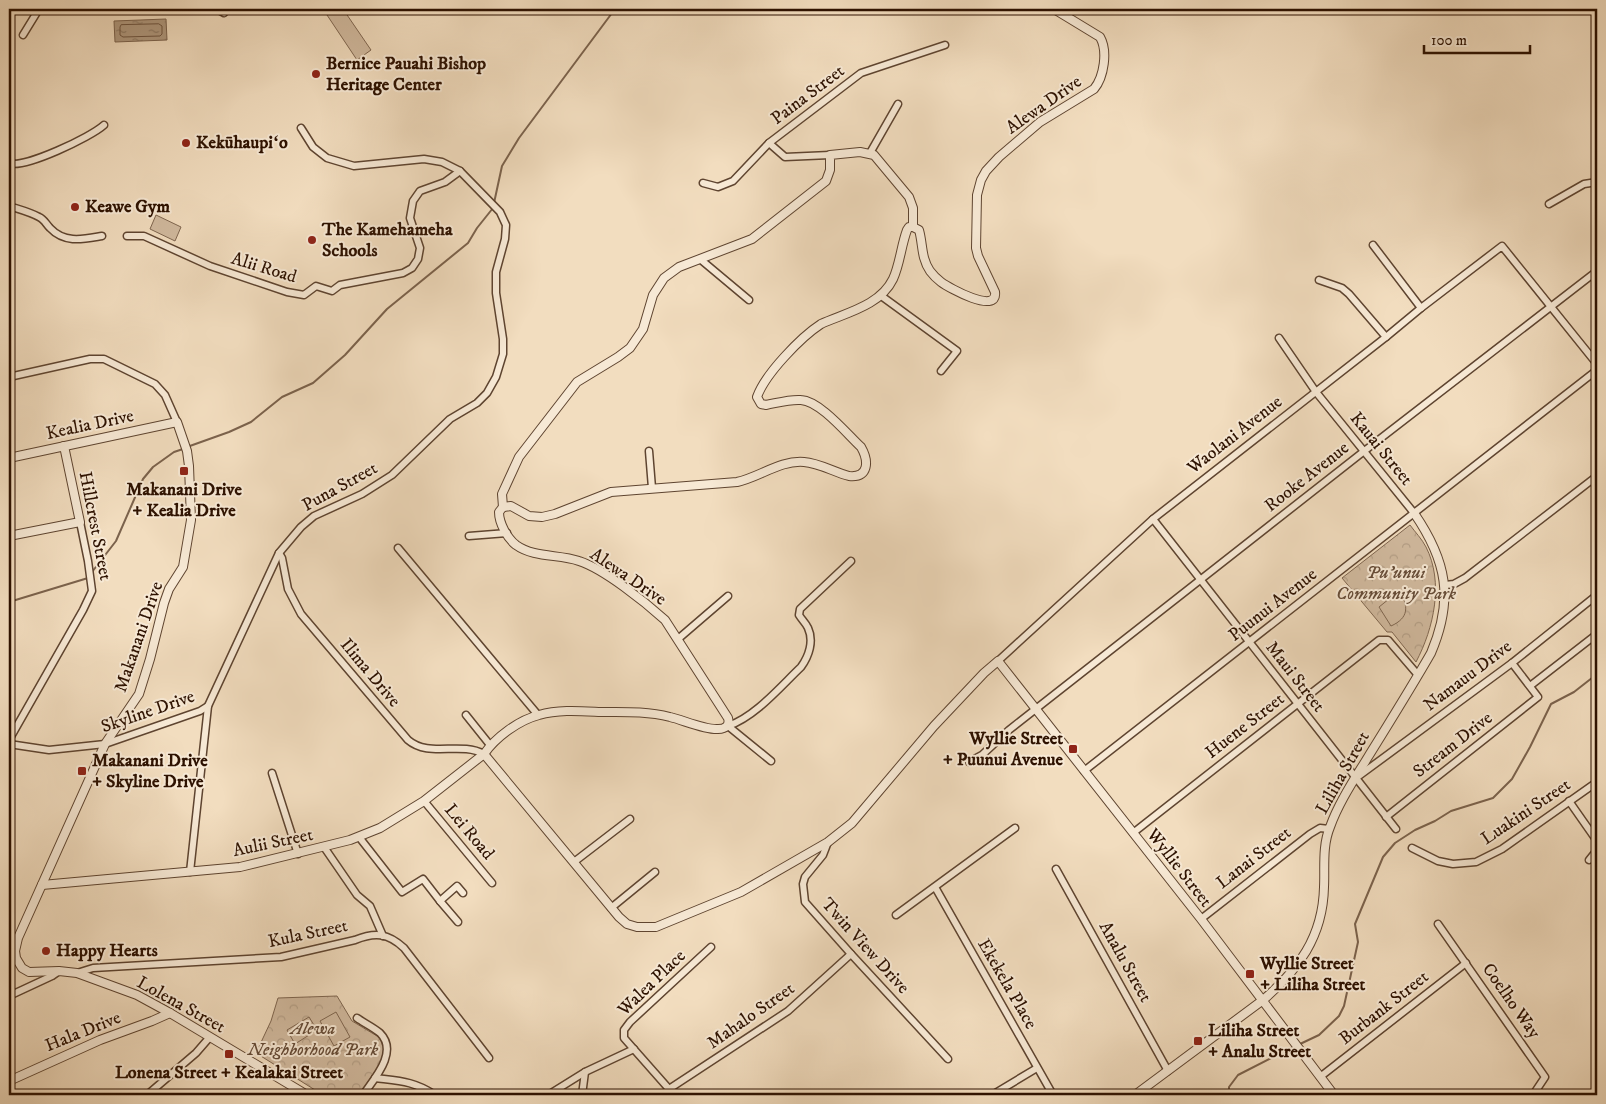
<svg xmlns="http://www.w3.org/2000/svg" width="1606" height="1104" viewBox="0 0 1606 1104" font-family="'IM FELL DW Pica',serif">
<defs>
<pattern id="park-crowns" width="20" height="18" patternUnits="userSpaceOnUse" patternTransform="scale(1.25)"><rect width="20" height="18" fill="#d1ba9f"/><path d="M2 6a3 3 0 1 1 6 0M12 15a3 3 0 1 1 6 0" fill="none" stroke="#b49f87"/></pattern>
<pattern id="water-ripples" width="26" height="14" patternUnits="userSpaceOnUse" patternTransform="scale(1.25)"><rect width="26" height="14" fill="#af987e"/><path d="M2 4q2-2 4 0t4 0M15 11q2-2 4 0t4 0" fill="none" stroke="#8f7b65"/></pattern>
</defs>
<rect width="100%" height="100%" fill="#f2ddbf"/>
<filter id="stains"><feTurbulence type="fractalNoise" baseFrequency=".004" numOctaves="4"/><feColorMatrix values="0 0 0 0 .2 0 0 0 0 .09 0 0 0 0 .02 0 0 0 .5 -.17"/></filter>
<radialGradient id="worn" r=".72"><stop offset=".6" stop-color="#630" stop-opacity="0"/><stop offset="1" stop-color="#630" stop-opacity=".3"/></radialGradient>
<!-- park -->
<g fill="url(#park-crowns)" stroke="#7f6650">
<path d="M1410,525C1415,532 1422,539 1426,547C1444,582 1434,628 1416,662L1392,632H1387L1342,578Z"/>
<polygon points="337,996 352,1021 382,1039 386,1055 359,1095 323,1095 256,1053 271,1021 278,998"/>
</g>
<!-- pitch -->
<g fill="#d1ba9f" stroke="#7f6650">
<polygon points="323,9 343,9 371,50 357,60"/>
<polygon points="156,215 181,227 175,241 150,229"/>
<path d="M1399,591C1409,606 1409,618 1391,626L1379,607Z"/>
<polygon points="336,1012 350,1037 334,1046 320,1021"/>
<polygon points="309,1017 317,1030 295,1044 287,1030"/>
</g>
<!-- water -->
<polygon fill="url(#water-ripples)" stroke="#7b624c" points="166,19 167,40 115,42 114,21"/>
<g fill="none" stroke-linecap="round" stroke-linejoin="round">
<!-- shore -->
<polygon stroke="#6e543f" stroke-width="1" points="159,24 162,26 162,34 160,36 123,37 120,35 120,27 121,25"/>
<!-- stream -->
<g stroke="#7b624c" stroke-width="2">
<polyline points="494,203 502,166 519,138 615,9"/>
<polyline points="187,447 229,432 251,422 282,397 313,383 345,355 387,309 468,243 477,228 493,208"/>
<polyline points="92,572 116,541 143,479 153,467 174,452 183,449"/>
<polyline points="9,602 88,578"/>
<polyline points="1300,1044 1319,1035 1339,1016 1344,1006 1358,942 1355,924 1383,857 1395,843 1415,830 1435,821 1451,811 1493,798 1512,779 1530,747 1551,704 1574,692 1597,674"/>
<polyline points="1229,1095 1229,1087 1238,1075 1295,1046"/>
</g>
<defs>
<g id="minor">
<polyline points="217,9 224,13"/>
<polyline points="23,35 39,9"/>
<polyline points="769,143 785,157 830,155"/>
<polyline points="870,153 898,104"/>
<path d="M9,163C24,169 91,137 104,125"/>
<polyline points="703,183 718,187 733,181 769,143 861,73 945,45"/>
<polyline points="1549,204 1584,184 1597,182"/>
<path d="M9,206C18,209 30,212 39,217C44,219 46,224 50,228C65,244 84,239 102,236"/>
<polyline points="127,236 144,236 210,266 287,292 304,295 316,286 332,291 340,285 403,273 412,268 418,259 420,248 410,218 413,201 420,191 445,182 460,171"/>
<polyline points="1373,245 1421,308"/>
<polyline points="700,259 749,300"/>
<polyline points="1319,280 1342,288 1349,294 1386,337"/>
<polyline points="880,295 957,351 941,371"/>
<polyline points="1279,338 1316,392 1414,513"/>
<polyline points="9,377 90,359 104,359 155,384 165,395 177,422"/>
<polyline points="649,451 652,488"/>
<polyline points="1153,519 1396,829"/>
<polyline points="469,536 507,533"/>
<polyline points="398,548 538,715"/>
<path d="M279,553L282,558L288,589L301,614L408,740C429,758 460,741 484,754"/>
<polyline points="1445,585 1454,584 1465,578 1597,476"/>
<polyline points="678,639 728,596"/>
<polyline points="998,661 1153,519 1386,337 1421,308 1502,246 1597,364"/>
<polyline points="1530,686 1597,634"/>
<polyline points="466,715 490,745"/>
<path d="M728,726C755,717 780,687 801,667C809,656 814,641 808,628C806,623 802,620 799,615L800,609L851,561"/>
<polyline points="728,726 771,761"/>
<polyline points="9,740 83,610 92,591 88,561 80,522"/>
<polyline points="9,744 49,750 105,744 200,711 208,706"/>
<polyline points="969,762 982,755 1009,730 1363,452 1597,271"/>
<polyline points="1084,771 1597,370"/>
<polyline points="272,773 298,854"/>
<polyline points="1356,778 1512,663 1597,595"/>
<polyline points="424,801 492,883"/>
<polyline points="1569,801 1597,841"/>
<polyline points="1386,817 1538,697 1512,663"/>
<polyline points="1133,833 1379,640 1388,640 1418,675"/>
<polyline points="359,837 402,892 423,879 440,901 458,922"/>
<polyline points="828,842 823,855 805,877 803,884 805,902 851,954 948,1059"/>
<polyline points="324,847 357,895 370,906 383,936"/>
<polyline points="1412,848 1438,861 1453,864 1476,862 1502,849 1597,782"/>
<polyline points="1589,860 1597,850"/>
<polyline points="574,862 630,819"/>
<polyline points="1056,869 1168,1071"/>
<polyline points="190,872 208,706 279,553 301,527 314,516 362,494 392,475 450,419 477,403 487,393 496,377 503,354 503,339 496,293 496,272 505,239 506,225 500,212 460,171 442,162 424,159 354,166 327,158 313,147 301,128"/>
<polyline points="935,887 1053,1095"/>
<polyline points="440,901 457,886 463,893"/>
<polyline points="611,908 655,872"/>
<polyline points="896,915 1015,828"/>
<polyline points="1201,919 1310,834 1320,828 1329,829"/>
<polyline points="1438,924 1545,1077 1533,1095"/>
<polyline points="9,938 18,938"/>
<path d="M77,973L93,968L281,957L355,940C375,932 388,933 404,948L489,1058"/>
<polyline points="1596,983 1597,984"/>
<polyline points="9,996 52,976 59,971"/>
<path d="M357,1018C364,1023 373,1027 380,1033C399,1052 374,1079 363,1095"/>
<polyline points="1320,1077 1466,963"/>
<path d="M375,1078C399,1081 414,1081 435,1095"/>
<polyline points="669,1089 624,1038 624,1030 630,1022 711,947"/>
<polyline points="147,1095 196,1053 209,1038"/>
<polyline points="548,1095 585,1072 634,1049"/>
<polyline points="582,1095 585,1072"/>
<polyline points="665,1095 669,1089 788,1011 851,954"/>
<polyline points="992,1095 1037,1068"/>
</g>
<g id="tertiary">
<path d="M913,227L919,230C923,244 921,258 930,271C933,275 937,279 941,282C949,288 998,315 995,292L978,256L976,248L977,195L981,180L986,171L999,157L1040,122L1094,89C1104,77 1108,51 1100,37L1054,9"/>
<polyline points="9,458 177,422 187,451 189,466 191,520 183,567 169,589 164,603 150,659 139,694 105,744 18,938 15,951 16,958 22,968 29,972 59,971 77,973 137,995 170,1013 307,1095"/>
<path d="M503,507L511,506L529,516L542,517L555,514L611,492L737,482C760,477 780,460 804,462C819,463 834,472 849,476C869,478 869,461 861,447C847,434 820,401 801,400C790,399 777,403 766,405L761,404L757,397C765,374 801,337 821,324C845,313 880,306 893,279C900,264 901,246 907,230L909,227H913"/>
<polyline points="503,507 502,494 519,457 577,382 618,357 630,348 643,329 653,295 664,278 679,267 752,239 826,181 830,170 830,155 860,152 874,155 909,197 913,208 913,227"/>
<polyline points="9,536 80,522 64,446"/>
<polyline points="484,754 619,917 627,924 637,927 656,927 741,892 828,842 852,823 934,726 984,673 998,661 1201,919 1334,1095"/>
<path d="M42,885L240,867L350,840L380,828L424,801L484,754C496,737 519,720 539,715C559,709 581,711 601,712C624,712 647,711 670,717C683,720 705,730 718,729C726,729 730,725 728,718L665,620C645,602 604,569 579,561C559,554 534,558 516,545C507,538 499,523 499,512L503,507"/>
<polyline points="9,1081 100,1040 152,1021 170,1013"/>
<path d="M1135,1095L1263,1000C1298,970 1323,937 1324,887C1325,868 1322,846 1330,827C1339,802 1354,780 1368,757C1389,723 1411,688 1431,653C1454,599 1447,561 1414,513"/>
</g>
</defs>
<!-- minor casing -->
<use href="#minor" stroke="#5e4430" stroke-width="9"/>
<!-- tertiary casing -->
<use href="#tertiary" stroke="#5e4430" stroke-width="10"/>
<!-- minor -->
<use href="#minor" stroke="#f7e9d5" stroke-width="6"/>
<!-- tertiary -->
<use href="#tertiary" stroke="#f7e9d5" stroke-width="8"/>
</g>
<!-- markers -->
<g fill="#8f2418" stroke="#f7e9d5" stroke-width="2">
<circle cx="316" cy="74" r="5"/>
<circle cx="186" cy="143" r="5"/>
<circle cx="75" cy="207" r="5"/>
<circle cx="312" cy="240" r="5"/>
<rect x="179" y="466" width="10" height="10" rx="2.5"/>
<rect x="1068" y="744" width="10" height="10" rx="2.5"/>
<rect x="77" y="766" width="10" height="10" rx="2.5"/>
<circle cx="46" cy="951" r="5"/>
<rect x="1245" y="969" width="10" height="10" rx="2.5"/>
<rect x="1193" y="1036" width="10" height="10" rx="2.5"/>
<rect x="224" y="1049" width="10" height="10" rx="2.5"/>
</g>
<g text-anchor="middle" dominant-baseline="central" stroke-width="4" stroke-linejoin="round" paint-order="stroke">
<!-- poi labels -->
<g font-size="18" font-weight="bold" fill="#2d1100" stroke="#f7e9d5" text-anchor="start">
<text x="326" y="64">Bernice Pauahi Bishop<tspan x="326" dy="21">Heritage Center</tspan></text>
<text x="196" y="143">Kekūhaupiʻo</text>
<text x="85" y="207">Keawe Gym</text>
<text x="322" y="230">The Kamehameha<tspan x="322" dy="21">Schools</tspan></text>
<text x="184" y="490" text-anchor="middle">Makanani Drive<tspan x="184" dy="21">+ Kealia Drive</tspan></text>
<text x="1063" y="739" text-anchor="end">Wyllie Street<tspan x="1063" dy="21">+ Puunui Avenue</tspan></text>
<text x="92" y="761">Makanani Drive<tspan x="92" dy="21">+ Skyline Drive</tspan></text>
<text x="56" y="951">Happy Hearts</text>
<text x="1260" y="964">Wyllie Street<tspan x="1260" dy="21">+ Liliha Street</tspan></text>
<text x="1208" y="1031">Liliha Street<tspan x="1208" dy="21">+ Analu Street</tspan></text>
<text x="229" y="1073" text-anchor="middle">Lonena Street + Kealakai Street</text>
</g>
<!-- street labels -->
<g font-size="18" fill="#2d1100" stroke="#f7e9d5">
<text transform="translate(808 95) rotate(-37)">Paina Street</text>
<text transform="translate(1044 105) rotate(-35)">Alewa Drive</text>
<text transform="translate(264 268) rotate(17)">Alii Road</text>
<text transform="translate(90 425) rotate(-12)">Kealia Drive</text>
<text transform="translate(1235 435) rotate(-38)">Waolani Avenue</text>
<text transform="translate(1381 449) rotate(51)">Kauai Street</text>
<text transform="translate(1307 477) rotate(-38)">Rooke Avenue</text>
<text transform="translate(340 487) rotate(-29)">Puna Street</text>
<text transform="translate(95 526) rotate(79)">Hillcrest Street</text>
<text transform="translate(628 577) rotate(34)">Alewa Drive</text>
<text transform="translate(1273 605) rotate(-38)">Puunui Avenue</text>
<text transform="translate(139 637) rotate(-71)">Makanani Drive</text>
<text transform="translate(370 673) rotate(50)">Ilima Drive</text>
<text transform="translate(1468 676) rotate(-37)">Namauu Drive</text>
<text transform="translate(1295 677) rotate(52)">Maui Street</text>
<text transform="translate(148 712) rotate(-19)">Skyline Drive</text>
<text transform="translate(1245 726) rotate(-38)">Huene Street</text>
<text transform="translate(1453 745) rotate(-38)">Stream Drive</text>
<text transform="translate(1343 773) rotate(-61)">Liliha Street</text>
<text transform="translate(1526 812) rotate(-34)">Luakini Street</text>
<text transform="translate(469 832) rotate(50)">Lei Road</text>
<text transform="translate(273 843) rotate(-12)">Aulii Street</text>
<text transform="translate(1254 858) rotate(-38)">Lanai Street</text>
<text transform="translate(1179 868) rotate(52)">Wyllie Street</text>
<text transform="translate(308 934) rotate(-12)">Kula Street</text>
<text transform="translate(865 946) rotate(48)">Twin View Drive</text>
<text transform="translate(1125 962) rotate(61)">Analu Street</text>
<text transform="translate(652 983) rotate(-44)">Walea Place</text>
<text transform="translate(1007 984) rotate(60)">Ekekela Place</text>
<text transform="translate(1511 1001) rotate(55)">Coelho Way</text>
<text transform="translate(181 1005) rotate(29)">Lolena Street</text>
<text transform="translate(1384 1008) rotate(-38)">Burbank Street</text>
<text transform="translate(751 1016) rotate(-35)">Mahalo Street</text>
<text transform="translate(83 1032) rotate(-22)">Hala Drive</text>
</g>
<!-- park labels -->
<g font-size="18" font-style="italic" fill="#664c38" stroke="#f7e9d5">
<text x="1396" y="573">Pu'unui<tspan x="1396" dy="21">Community Park</tspan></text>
<text x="313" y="1029">Alewa<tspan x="313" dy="21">Neighborhood Park</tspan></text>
</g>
</g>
<!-- margin -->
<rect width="1606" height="1104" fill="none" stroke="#f2ddbf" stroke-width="30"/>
<rect x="10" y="10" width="1586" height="1084" fill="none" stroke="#2d1100" stroke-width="2.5"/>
<rect x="15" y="15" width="1576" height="1074" fill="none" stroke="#2d1100"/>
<!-- scale -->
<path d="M1424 45v8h106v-8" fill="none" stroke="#2d1100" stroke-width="2.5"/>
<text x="1431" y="45" font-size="15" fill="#2d1100" stroke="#f7e9d5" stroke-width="4" paint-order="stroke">100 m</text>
<rect width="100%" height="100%" filter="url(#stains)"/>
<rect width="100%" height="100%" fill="url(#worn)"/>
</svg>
